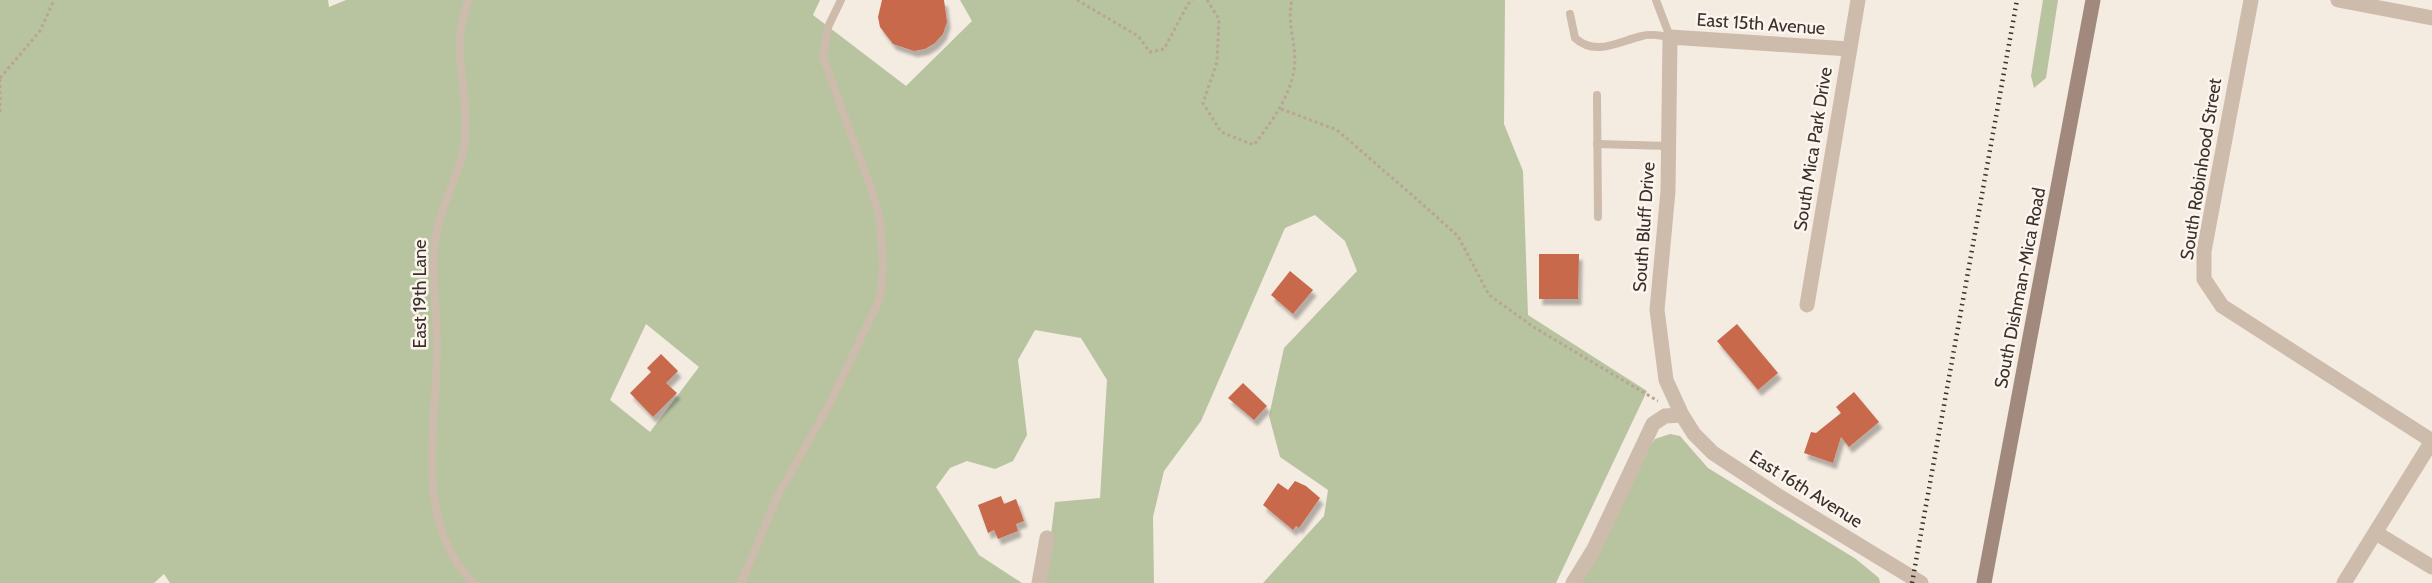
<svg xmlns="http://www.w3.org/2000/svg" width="2432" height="583" viewBox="0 0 2432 583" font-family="Cabin,sans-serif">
<defs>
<filter id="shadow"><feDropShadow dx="3.5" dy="6" stdDeviation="1.5" flood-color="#0004"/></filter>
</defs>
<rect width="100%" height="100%" fill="#f4ebe1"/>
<!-- green -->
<g fill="#b8c4a0" fill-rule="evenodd">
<path d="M0,0H328L329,7L346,0H820L813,15L906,86L972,21L960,0H1505L1504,124L1523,171L1528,315L1647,391L1556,583H1263L1324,516L1328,490L1280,457L1269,416L1284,348L1357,271L1345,241L1315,215L1285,228L1201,421L1164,471L1153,517L1154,583H1045L1055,502L1100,498L1107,380L1081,338L1035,330L1018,360L1027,435L1013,461L995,469L967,461L950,468L936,487L979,555L1022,583H170L164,574L154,583H0ZM646,324L699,367L650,432L610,400Z"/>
<polygon points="2043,0 2058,0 2046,78 2034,88 2031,76"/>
<polygon points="1670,434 1680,436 1708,468 1856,559 1879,578 1880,583 1580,583 1650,446 1655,439"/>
</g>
<!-- building -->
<g fill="#c8694b" filter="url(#shadow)">
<polygon points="882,0 944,0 947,22 943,34 935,43 925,49 914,51 893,44 880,27 878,17"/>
<polygon points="1539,254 1579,254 1578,299 1539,299"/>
<polygon points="1290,271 1313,290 1293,314 1271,295"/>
<polygon points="1737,324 1778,373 1758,390 1717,341"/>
<polygon points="661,354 678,371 666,383 677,393 653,417 630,393 651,372 647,368"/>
<polygon points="1243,383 1267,406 1254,420 1228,398"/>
<polygon points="1854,392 1879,422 1849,447 1841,437 1833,463 1804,453 1811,432 1816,433 1841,413 1836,407"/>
<polygon points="1295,481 1306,486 1320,498 1299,528 1296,526 1293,530 1263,505 1278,483 1288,490"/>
<polygon points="1001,496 1004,504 1016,499 1024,521 1016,524 1018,531 998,539 994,530 988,533 978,505"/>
</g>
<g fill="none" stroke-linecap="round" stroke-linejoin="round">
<!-- path -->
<g stroke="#b9a596" stroke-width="3" stroke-dasharray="3 3" stroke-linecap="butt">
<polyline points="1077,0 1138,36 1150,52 1164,49 1188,4 1193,0"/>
<path d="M1207,0L1219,19L1217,62L1203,103L1221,132L1254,145C1271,122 1289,99 1294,70C1298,47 1286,24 1292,0"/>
<polyline points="0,78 40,31 54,0"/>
<polyline points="1281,109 1337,130 1420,202 1458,236 1489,295 1535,328 1658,401"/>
<polyline points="0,112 0,78"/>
</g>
<!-- service -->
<g stroke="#cdbbac" stroke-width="8">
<path d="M469,0C448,44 470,93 465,139C461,173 442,202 436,235C430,271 437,307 437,344C438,424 411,518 473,583"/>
<path d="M1570,14L1575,38C1596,57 1619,41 1642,36C1651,33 1661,36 1670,37L1656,0"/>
<polyline points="1597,95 1598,217"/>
<polyline points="1597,144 1669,146"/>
<polyline points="741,583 777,497 831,401 880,298 883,266 880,220 873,194 823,57 828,27 841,0"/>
</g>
<!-- minor -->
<g stroke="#cdbbac" stroke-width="15">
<polyline points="2251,0 2204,251 2204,279 2222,306 2432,441"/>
<polyline points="2338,0 2432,18"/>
<polyline points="1849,49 1670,37 1668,191 1657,310 1666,380 1682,415 1694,434 1713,453 1780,497 1921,583"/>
<polyline points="1807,305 1858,0"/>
<polyline points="2376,533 2432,567"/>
<polyline points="1039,583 1047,538"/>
<polyline points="1573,583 1594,549 1653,424 1665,416 1682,415"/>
<polyline points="2344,583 2432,441"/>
</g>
<!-- secondary -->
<polyline stroke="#a18a7d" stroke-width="15" points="1984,583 2093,0"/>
<!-- rail -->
<polyline stroke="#3b302b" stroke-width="4.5" stroke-dasharray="1.5 4.5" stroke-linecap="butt" points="1912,583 2017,0"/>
</g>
<g text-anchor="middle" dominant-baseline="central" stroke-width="5" stroke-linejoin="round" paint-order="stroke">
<!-- street labels -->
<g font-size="18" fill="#3b302b" stroke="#fbf5ee">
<text transform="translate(1761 24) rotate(4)">East 15th Avenue</text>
<text transform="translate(1813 149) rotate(-81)">South Mica Park Drive</text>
<text transform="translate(2201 169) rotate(-81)">South Robinhood Street</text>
<text transform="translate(1644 227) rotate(-86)">South Bluff Drive</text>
<text transform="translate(2020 288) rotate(-79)">South Dishman-Mica Road</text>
<text transform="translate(420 294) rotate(-90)">East 19th Lane</text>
<text transform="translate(1806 489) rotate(32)">East 16th Avenue</text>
</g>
</g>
</svg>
